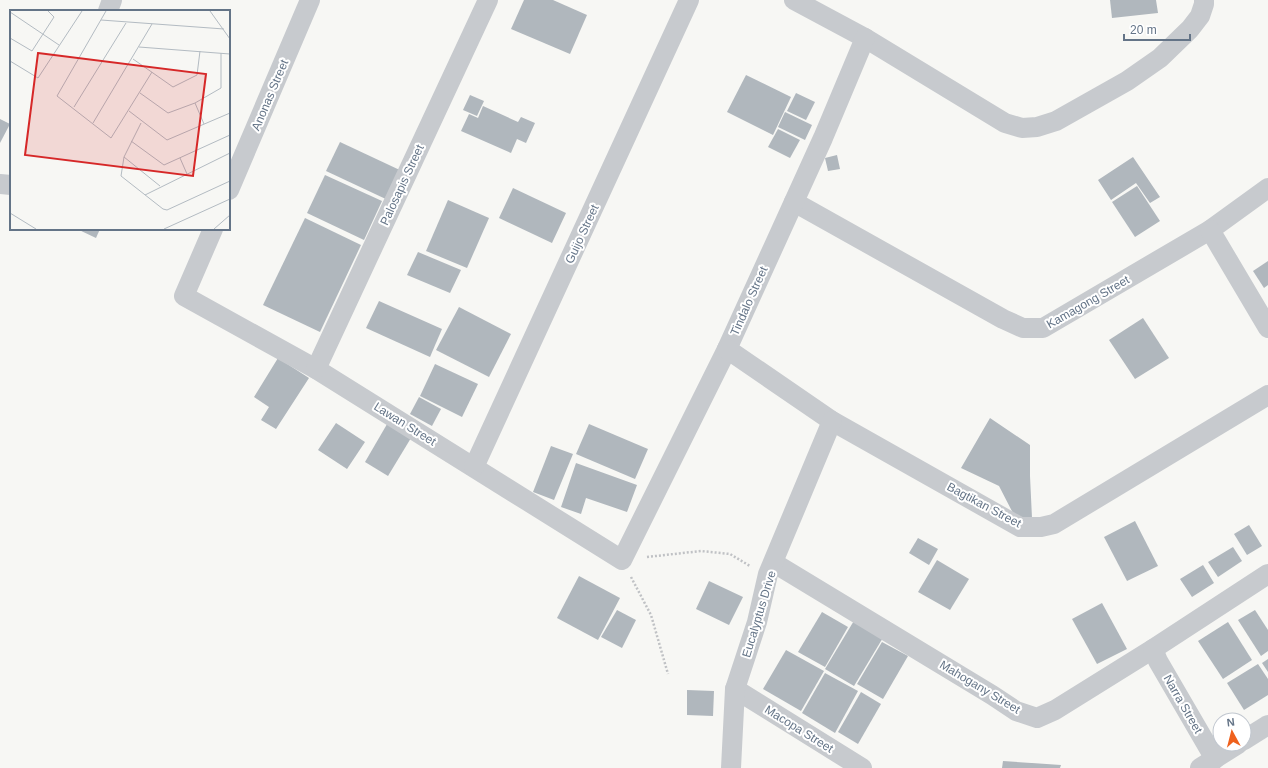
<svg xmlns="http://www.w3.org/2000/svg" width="1268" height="768" viewBox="0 0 1268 768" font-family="Arial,sans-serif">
<rect width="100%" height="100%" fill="#f7f7f4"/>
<!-- building -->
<g fill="#b0b7bd">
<polygon points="524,0 553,0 587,15 570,54 511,29"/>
<polygon points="1110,0 1156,0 1158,13 1112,18"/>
<polygon points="746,75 791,97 773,135 727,112"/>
<polygon points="796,93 815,102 806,120 787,111"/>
<polygon points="470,95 484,101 477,116 463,110"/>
<polygon points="483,106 518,122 521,117 535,123 526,143 517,139 511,153 461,131 469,114 478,118"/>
<polygon points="785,112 812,125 805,140 778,127"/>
<polygon points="0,119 10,124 0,143"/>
<polygon points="778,129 800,140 790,158 768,147"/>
<polygon points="340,142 404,172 390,201 326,171"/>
<polygon points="837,155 840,169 828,171 825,158"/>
<polygon points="1133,157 1160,197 1150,203 1136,183 1111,200 1098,180"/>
<polygon points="325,175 382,201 364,240 307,213"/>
<polygon points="1137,186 1160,221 1135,237 1112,202"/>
<polygon points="513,188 566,213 552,243 499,218"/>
<polygon points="448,200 489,218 467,268 426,251"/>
<polygon points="305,218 361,245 320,332 263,305"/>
<polygon points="77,229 100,229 96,238"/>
<polygon points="418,252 461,270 450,293 407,275"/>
<polygon points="1268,261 1268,285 1264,288 1253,271"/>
<polygon points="379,301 442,329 430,357 366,328"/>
<polygon points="459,307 511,334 489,377 436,350"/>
<polygon points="1143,318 1169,358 1135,379 1109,340"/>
<polygon points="278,358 309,378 276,429 261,420 269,407 254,397"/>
<polygon points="435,364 478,384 462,417 420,396"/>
<polygon points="419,397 441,409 432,426 410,414"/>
<polygon points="990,418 1030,445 1030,476 1032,518 1016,519 999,486 961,468"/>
<polygon points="390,419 414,433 388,476 365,462"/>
<polygon points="336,423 365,442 347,469 318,450"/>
<polygon points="589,424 648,449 635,479 576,454"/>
<polygon points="551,446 573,454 554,500 533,492"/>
<polygon points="576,463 637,485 627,512 586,498 581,514 561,507"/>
<polygon points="1135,521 1158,566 1127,581 1104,537"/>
<polygon points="1249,525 1262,546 1247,555 1234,534"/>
<polygon points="918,538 938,549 929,565 909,553"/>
<polygon points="1233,547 1242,561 1218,577 1208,562"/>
<polygon points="937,560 969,579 950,610 918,592"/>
<polygon points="1203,565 1214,583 1192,597 1180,579"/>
<polygon points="579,576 620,598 598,640 557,618"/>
<polygon points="709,581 743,597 729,625 696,609"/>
<polygon points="1102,603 1127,649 1097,664 1072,619"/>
<polygon points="617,610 636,620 622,648 601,637"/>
<polygon points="1255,610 1268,630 1268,651 1261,656 1238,620"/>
<polygon points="822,612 848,627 825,667 798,652"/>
<polygon points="855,619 884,636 854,686 825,669"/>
<polygon points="1228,622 1252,660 1223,679 1198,641"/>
<polygon points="882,642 908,656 883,699 857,684"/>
<polygon points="786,650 824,671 801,711 763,689"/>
<polygon points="1268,659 1268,672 1262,663"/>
<polygon points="1258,664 1268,679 1268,695 1244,710 1227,683"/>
<polygon points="825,673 858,691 835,733 802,713"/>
<polygon points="687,690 714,691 713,716 687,715"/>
<polygon points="861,692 881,704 858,744 838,732"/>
<polygon points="1003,761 1061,765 1060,768 1002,768"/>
</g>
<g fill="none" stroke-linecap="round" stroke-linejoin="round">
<!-- path -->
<g stroke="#c0c2c5" stroke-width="2.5" stroke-dasharray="2 2" stroke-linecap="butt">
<polyline points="647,557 701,551 730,554 750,566"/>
<polyline points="631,577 651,615 668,674"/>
</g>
<!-- minor -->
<g stroke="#c7cace" stroke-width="20">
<polyline points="794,0 865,38 1005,123 1022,128 1037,127 1056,121 1127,81 1160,58 1190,29 1200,16 1204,4 1204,0"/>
<polyline points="108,11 112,0"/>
<polyline points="0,184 11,185"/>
<polyline points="229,190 310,0"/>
<polyline points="794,202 1003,319 1023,328 1043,328 1210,230 1268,188"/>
<polyline points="213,229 184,296 316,369 622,560 727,349 823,138 865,38"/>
<polyline points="1210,230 1268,328"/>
<polyline points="727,349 832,421 1020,527 1041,527 1054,524 1268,395"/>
<polyline points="316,369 488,0"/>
<polyline points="474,467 689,0"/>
<polyline points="774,563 992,695 1016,711 1037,718 1055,710 1153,649 1268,574"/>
<polyline points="1153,649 1158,661 1215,759"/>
<polyline points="735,689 862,768"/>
<polyline points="1244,740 1268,725"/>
<polyline points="731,768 735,689 757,622 768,574 832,421"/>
<polyline points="1200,768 1238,744"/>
</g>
</g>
<g text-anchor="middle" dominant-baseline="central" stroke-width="4" stroke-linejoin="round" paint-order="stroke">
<!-- street labels -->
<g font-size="12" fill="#647487" stroke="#fff">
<text transform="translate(270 95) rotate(-67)">Anonas Street</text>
<text transform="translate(402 185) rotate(-65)">Palosapis Street</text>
<text transform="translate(582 234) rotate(-65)">Guijo Street</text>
<text transform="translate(749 301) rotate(-66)">Tindalo Street</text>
<text transform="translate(1088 302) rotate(-30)">Kamagong Street</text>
<text transform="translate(405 424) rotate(32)">Lawan Street</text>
<text transform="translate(984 505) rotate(28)">Bagtikan Street</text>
<text transform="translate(759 614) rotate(-73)">Eucalyptus Drive</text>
<text transform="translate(980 687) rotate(31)">Mahogany Street</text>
<text transform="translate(1183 704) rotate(60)">Narra Street</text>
<text transform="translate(799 729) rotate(32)">Macopa Street</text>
</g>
</g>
<!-- overview -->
<g transform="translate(10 10)">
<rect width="220" height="220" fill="#f7f7f4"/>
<path fill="none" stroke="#b3bbc2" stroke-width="1" d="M96,1L47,86L101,128L142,62M200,1L220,29M0,2L49,35M91,10L214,19M0,28L22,41L44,7L38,1M129,37L220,44M123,49L163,77L187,65L190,41M0,51L28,68L72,1M130,83L158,103L185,93L211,78V43M185,93L194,114M64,97L116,13M119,101L157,130L220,103M83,113L142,14M131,113L114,147L111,166L153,199L157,200L220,171M121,131L154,155L220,125M114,147L150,176M170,148L177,164M135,185L220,143M0,203L26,219M154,219L220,189M204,219L220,205"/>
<path fill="#d62828" fill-opacity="0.15" stroke="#d62828" stroke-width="2" d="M28,43L196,64L183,166L15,145Z"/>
<rect width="220" height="220" fill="none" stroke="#647487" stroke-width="2"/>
</g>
<!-- north arrow -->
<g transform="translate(1232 732) rotate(353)"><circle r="19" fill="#ffffff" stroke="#c1c7cf"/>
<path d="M0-3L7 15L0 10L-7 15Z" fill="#ef611d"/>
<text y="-6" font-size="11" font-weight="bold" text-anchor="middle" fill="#647487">N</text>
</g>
<!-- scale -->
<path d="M1124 34v6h66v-6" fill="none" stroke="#647487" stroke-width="2"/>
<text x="1130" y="34" font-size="12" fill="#647487" stroke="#ffffff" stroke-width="3" paint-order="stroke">20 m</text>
</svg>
